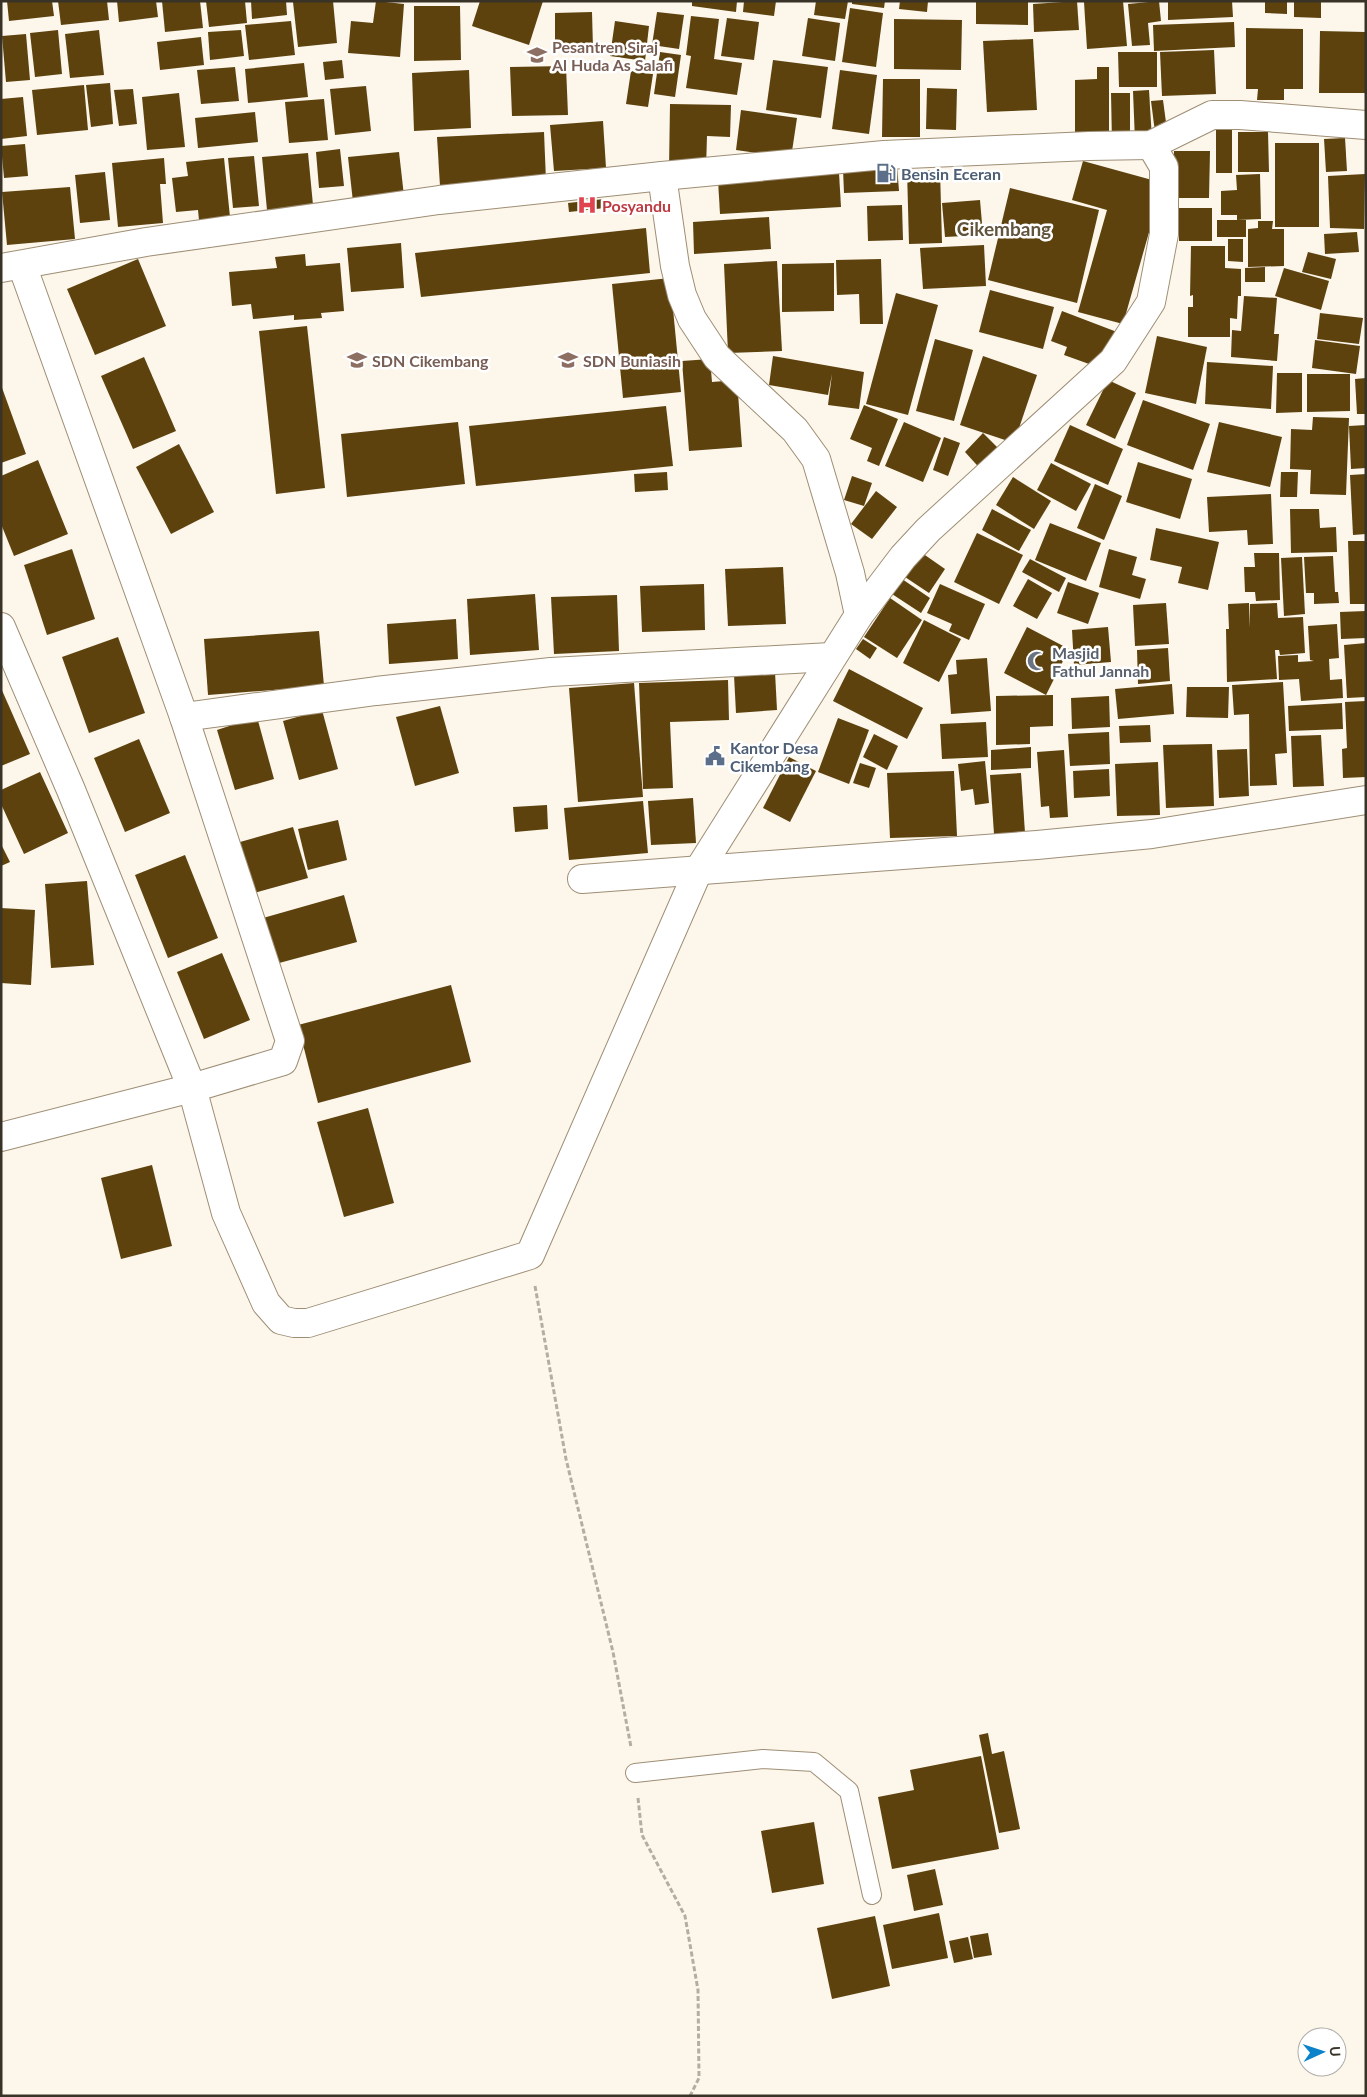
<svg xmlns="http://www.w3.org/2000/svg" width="1367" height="2097" viewBox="0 0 1367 2097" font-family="Lato,sans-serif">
<rect width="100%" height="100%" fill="#fcf6eb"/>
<!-- building -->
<g fill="#5d420e">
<polygon points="7,1 52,1 54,16 9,21"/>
<polygon points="58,1 107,1 109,20 61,25"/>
<polygon points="117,1 156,1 158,17 119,22"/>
<polygon points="162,1 200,1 203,28 165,32"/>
<polygon points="206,1 245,1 247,23 209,27"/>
<polygon points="251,1 286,1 287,15 252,19"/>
<polygon points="333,1 337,43 298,47 293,2"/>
<polygon points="376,1 404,4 400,57 348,53 351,21 373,23"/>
<polygon points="480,1 543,1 529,45 472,26"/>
<polygon points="692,1 737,1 736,12 692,6"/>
<polygon points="744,1 776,1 774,16 743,12"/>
<polygon points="816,1 848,1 845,19 814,15"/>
<polygon points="852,1 885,1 884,8 852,4"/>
<polygon points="900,1 928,1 927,12 899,9"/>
<polygon points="976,1 1028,1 1028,25 976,24"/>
<polygon points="1077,1 1079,30 1034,32 1033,4"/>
<polygon points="1123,1 1127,46 1087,49 1084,2"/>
<polygon points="1159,1 1161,21 1148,23 1150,45 1132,46 1128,4"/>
<polygon points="1168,1 1232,1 1233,17 1168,20"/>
<polygon points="1265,1 1287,1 1287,14 1265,13"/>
<polygon points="1294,1 1321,1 1321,18 1294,17"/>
<polygon points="414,6 460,6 461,60 414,61"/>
<polygon points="850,8 883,13 876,67 842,62"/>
<polygon points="592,12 593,49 555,50 555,13"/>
<polygon points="657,12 684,15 679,49 652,45"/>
<polygon points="691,16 719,19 714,59 742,63 737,95 686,88 691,56 686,55"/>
<polygon points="727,18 759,22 754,60 721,56"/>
<polygon points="808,18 840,23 835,61 802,56"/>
<polygon points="894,19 962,20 961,70 894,69"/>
<polygon points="291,21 295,55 249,60 245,25"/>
<polygon points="615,21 649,26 645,61 610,56"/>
<polygon points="1234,22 1235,47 1154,51 1153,25"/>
<polygon points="1246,28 1303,29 1303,89 1284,89 1284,100 1257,100 1258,89 1246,89"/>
<polygon points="58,30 62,74 35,77 30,33"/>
<polygon points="99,30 104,75 70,78 65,34"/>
<polygon points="241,30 244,56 210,60 208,32"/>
<polygon points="1320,31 1366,32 1366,93 1319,93"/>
<polygon points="26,34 30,80 6,82 2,36"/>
<polygon points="201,37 204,65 160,70 157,42"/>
<polygon points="1033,39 1037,110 987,112 983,41"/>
<polygon points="1214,50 1216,94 1162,96 1160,52"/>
<polygon points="660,52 681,55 675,97 654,94"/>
<polygon points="1118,52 1157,52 1157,87 1119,87"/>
<polygon points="342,60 344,78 325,80 323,62"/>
<polygon points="773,60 828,67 821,118 766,110"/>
<polygon points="304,63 308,97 248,103 245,69"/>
<polygon points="566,66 568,115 512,116 510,67"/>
<polygon points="235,67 239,101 201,104 197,70"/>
<polygon points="1097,67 1109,67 1109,137 1075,137 1075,80 1097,79"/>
<polygon points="469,70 471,128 414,131 412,73"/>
<polygon points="840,70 877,75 869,134 832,129"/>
<polygon points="631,71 653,74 648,107 626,104"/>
<polygon points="883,79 920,79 920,137 882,137"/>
<polygon points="110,83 113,124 91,127 86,85"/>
<polygon points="84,85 88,130 37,135 32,90"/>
<polygon points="366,86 371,131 335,135 330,89"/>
<polygon points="927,88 957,89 956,130 926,129"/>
<polygon points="133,89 137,124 119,126 114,90"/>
<polygon points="1149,90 1152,140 1135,141 1133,91"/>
<polygon points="179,93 185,147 147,150 142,97"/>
<polygon points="1111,93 1130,93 1130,142 1112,142"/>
<polygon points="23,97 27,136 1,139 1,99"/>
<polygon points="324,99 328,140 289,143 285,102"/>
<polygon points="1163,100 1167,130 1155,132 1151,101"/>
<polygon points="670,104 731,105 730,137 707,136 706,169 669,169"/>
<polygon points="741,110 797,118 791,158 736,150"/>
<polygon points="255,112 258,142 198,148 195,118"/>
<polygon points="603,121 606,168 554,171 550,125"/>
<rect x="1216" y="129" width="16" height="44"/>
<polygon points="544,132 546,181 440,186 437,137"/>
<polygon points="1238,132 1268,132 1269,172 1238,172"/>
<polygon points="1345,138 1347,171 1326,172 1324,139"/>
<rect x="1275" y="143" width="44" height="84"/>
<polygon points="25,144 28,176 4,178 1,146"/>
<polygon points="340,149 344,186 319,188 316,152"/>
<polygon points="1174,151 1210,151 1209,198 1174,198"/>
<polygon points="399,152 404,196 353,202 348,157"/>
<polygon points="308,153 313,205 267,210 262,157"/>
<polygon points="254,156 259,206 233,208 228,158"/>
<polygon points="164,158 166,184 160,184 163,223 118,227 112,163"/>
<polygon points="224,158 230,217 199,220 198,210 176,212 172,178 188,176 186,162"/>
<polygon points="1083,161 1163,183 1123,324 1078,312 1107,210 1072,200"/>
<polygon points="897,165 899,191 844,193 843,169"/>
<polygon points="907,170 940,170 942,243 909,244"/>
<polygon points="105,172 110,220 80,223 75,175"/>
<polygon points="839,173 841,207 720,214 718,180"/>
<polygon points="1260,174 1261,219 1237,220 1237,215 1221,215 1221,191 1237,190 1236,175"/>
<polygon points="1365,174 1364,229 1330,228 1328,176"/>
<polygon points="70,187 75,239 7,245 2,192"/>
<polygon points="1010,188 1099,210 1077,303 988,280"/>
<polygon points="604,199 605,208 569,212 568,203"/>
<polygon points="980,200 983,235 945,237 942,203"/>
<polygon points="902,205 903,240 868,241 867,206"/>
<rect x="1179" y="208" width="33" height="33"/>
<polygon points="769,217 771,249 694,254 693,222"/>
<rect x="1217" y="220" width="29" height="17"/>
<polygon points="1258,221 1273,221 1272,229 1284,229 1284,266 1248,267 1248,229 1258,228"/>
<polygon points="646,228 650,273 421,297 415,253"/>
<polygon points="1357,232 1359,252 1325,254 1324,234"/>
<polygon points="1228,239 1243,239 1243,262 1228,261"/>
<polygon points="401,243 404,288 351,292 347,248"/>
<polygon points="984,245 986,286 923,289 920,248"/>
<polygon points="1191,246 1225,246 1225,268 1241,269 1241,296 1238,296 1237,319 1230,318 1230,337 1188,337 1188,307 1193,307 1193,295 1190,296"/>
<polygon points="1308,252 1336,259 1331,279 1302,272"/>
<polygon points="305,254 306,266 340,263 344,311 321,313 322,318 294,320 294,315 253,319 251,304 232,306 229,272 277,268 275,257"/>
<polygon points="138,259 166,326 95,355 67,289"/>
<polygon points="881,259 883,324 860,324 859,294 837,295 836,260"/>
<polygon points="777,261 782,351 728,353 724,264"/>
<polygon points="834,263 834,311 782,312 782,264"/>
<polygon points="1265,267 1265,282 1245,282 1245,268"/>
<polygon points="1284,268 1329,281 1321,310 1275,296"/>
<polygon points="670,278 681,392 623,398 612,284"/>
<polygon points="990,290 1054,307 1043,349 979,332"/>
<polygon points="896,293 938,305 908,415 866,404"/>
<polygon points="1244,296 1277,298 1274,334 1279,334 1277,361 1231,357 1232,330 1241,331"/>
<polygon points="1062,311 1117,332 1103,369 1064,355 1067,347 1051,341"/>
<polygon points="1320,313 1363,318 1359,344 1317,339"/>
<polygon points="307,326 325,488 276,494 259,331"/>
<polygon points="1157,336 1207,347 1196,404 1145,393"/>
<polygon points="935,339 973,350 954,421 916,411"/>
<polygon points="1315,340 1360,346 1356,374 1312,368"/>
<polygon points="773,356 864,372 859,409 828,405 832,374 828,395 769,385"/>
<polygon points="983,356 1037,375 1014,443 960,425"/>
<polygon points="144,357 176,431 133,449 101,376"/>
<polygon points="710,359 712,382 737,380 742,447 689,451 682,361"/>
<polygon points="1207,362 1273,366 1271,409 1205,404"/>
<polygon points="1277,373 1302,373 1302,412 1276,413"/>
<polygon points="1307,374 1350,374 1350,411 1307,412"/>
<polygon points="1366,378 1366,414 1357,414 1355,379"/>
<polygon points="1108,380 1136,393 1115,439 1086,425"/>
<polygon points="1,385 26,454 1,463"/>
<polygon points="1143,400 1210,424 1193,470 1127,445"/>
<polygon points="864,405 898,419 879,466 867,461 872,448 850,439"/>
<polygon points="666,406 673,466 476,486 469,426"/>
<polygon points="1313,417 1349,418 1346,495 1310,494 1311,470 1290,469 1291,429 1312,430"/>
<polygon points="458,422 465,484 347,497 341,434"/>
<polygon points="904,422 941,438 923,482 885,466"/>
<polygon points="1219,422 1282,437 1270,487 1207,472"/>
<polygon points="1070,425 1123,449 1108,485 1054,461"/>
<polygon points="1366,425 1366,468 1351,469 1349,426"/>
<polygon points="983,433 1004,454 985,474 965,452"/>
<polygon points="944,437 960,443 948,476 933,470"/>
<polygon points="179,444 214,512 171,534 136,467"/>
<polygon points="38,460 68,534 14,556 1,524 1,476"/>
<polygon points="1138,462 1192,479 1180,519 1126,502"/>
<polygon points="1051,463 1091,484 1076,511 1037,490"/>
<polygon points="667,472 668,490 635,492 634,474"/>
<polygon points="1281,472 1298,472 1297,497 1280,497"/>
<polygon points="1366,474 1366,534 1353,535 1350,475"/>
<polygon points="852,476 872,483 864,506 844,500"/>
<polygon points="1013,477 1051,501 1034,529 996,505"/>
<polygon points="1095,484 1122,496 1104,540 1077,528"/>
<polygon points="876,491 897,507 872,539 851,524"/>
<polygon points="1271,494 1273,544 1248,545 1247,530 1209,532 1207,497"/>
<polygon points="992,509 1031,530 1019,551 982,530"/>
<polygon points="1290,509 1319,509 1320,528 1336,527 1337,552 1291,553"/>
<polygon points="1050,523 1101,543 1086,581 1035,560"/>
<polygon points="1156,528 1219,542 1208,590 1178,583 1182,567 1150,560"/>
<polygon points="977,533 1023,555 999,604 954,582"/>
<polygon points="1348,541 1366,541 1366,604 1350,604"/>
<polygon points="72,549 95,619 47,635 24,565"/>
<polygon points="1109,549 1137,557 1132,575 1146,579 1140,599 1099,587"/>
<polygon points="922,553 945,569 929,593 905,577"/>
<polygon points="1254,553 1279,553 1280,600 1256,601 1255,592 1245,592 1244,567 1255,567"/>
<polygon points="1333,556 1335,592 1338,592 1339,603 1314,604 1314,593 1306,593 1304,557"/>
<polygon points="1302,557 1305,614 1284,616 1281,558"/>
<polygon points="1030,559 1066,578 1059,592 1022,572"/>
<polygon points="783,567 786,624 728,626 725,569"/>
<polygon points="902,579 930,598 921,613 892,594"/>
<polygon points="1028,579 1052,593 1037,619 1013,606"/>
<polygon points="1068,582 1099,593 1088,624 1057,613"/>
<polygon points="704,584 705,630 642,632 640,586"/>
<polygon points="940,584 985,604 969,640 949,631 952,624 927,613"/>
<polygon points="535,594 539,650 470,655 467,599"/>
<polygon points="617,595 619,651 554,654 551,597"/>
<polygon points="890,598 922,620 897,658 864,637"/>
<polygon points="1166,603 1169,644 1135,646 1133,605"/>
<polygon points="1249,603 1250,628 1250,604 1277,603 1278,618 1303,617 1305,653 1280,655 1279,650 1275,650 1277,679 1227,682 1226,629 1229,629 1228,604"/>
<polygon points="1366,611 1366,638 1341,639 1340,612"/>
<polygon points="456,619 458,659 389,664 387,624"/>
<polygon points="924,620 961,639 939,682 903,663"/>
<polygon points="1337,624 1339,658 1329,659 1330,680 1342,679 1343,698 1301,701 1299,679 1279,680 1278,656 1298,655 1298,662 1314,661 1310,660 1308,626"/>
<polygon points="1027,627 1069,649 1046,695 1004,673"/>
<polygon points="1108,627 1111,662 1074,665 1072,630"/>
<polygon points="319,631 324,686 208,695 204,639"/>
<polygon points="118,637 145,713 89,733 62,657"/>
<polygon points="863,639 877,648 870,659 856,649"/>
<polygon points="1366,643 1366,697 1347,698 1344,645"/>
<polygon points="1168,648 1170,681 1138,684 1137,650"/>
<polygon points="987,658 991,711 951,714 948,675 957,674 956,660"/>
<polygon points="849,669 923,708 907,739 833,701"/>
<polygon points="775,672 777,710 736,713 734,675"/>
<polygon points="728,680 729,720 670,722 673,788 643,789 639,683"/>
<polygon points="1283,682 1287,753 1275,754 1277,785 1250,786 1249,714 1234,715 1232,685"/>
<polygon points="634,683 643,797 578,802 569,688"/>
<polygon points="1172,684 1174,714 1118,719 1115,689"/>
<polygon points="1187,687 1229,687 1228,718 1186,717"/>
<polygon points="1,688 30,754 1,766"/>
<polygon points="1053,695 1053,726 1030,727 1030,744 996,745 996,696"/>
<polygon points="1109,696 1110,727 1072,729 1071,698"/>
<polygon points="1366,701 1366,777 1343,778 1342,749 1347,748 1345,702"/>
<polygon points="1342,703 1343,729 1289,731 1288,706"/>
<polygon points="440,706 459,773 415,786 396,717"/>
<polygon points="322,710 338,769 299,780 283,721"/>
<polygon points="257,717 274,779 235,790 217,730"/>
<polygon points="838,718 869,730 849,784 818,772"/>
<polygon points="986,722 988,757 942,759 940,724"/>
<polygon points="1150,725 1151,742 1120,743 1119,726"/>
<polygon points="1109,732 1110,764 1070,766 1068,734"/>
<polygon points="874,734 898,746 887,770 863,757"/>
<polygon points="1321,735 1324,786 1293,787 1291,736"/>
<polygon points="139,739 170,813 125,832 94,758"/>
<polygon points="1212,744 1214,806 1166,808 1163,745"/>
<polygon points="1031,747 1031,768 991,770 991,750"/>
<polygon points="1247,749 1249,796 1219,798 1217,750"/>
<polygon points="1064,750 1068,817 1050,818 1049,806 1041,807 1037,752"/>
<polygon points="789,757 816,771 790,822 763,808"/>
<polygon points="985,761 989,803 975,805 973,789 961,791 958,764"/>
<polygon points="1158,762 1160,815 1117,816 1115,764"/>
<polygon points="860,763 876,768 869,788 853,783"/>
<polygon points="1109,769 1110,796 1074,798 1073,771"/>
<polygon points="954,771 957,836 890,838 887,773"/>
<polygon points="40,772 68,833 24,854 1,804 1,790"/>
<polygon points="1021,773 1025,833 994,834 990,775"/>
<polygon points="693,798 696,843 651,845 648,801"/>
<polygon points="643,801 648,853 569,860 564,808"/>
<polygon points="547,805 548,829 515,832 513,807"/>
<polygon points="338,820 347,860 308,870 298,829"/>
<polygon points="293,827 308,878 254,893 240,842"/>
<polygon points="1,844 10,862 1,866"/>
<polygon points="185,855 218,938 168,958 135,875"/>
<polygon points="87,881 94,965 51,968 45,884"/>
<polygon points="344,895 357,942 268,966 256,920"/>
<polygon points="1,908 35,910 31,985 1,983"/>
<polygon points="222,953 250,1020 204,1039 177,972"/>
<polygon points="451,985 471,1062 318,1103 298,1025"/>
<polygon points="368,1108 394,1203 344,1217 317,1122"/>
<polygon points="152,1165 172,1246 121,1259 101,1178"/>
<polygon points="988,1733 992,1754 1004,1751 1020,1829 999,1833 979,1735"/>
<polygon points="981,1756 999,1849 892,1869 878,1797 914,1790 910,1770"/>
<polygon points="814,1822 824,1884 772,1893 761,1831"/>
<polygon points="935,1869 943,1905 914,1911 907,1875"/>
<polygon points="939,1913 948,1958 892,1969 883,1925"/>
<polygon points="875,1916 890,1986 832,1999 817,1928"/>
<polygon points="988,1933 992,1955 974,1958 970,1936"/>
<polygon points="968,1937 973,1959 954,1963 949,1941"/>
</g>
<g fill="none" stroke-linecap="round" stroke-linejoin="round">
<defs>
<polyline id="service" points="635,1773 763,1759 814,1762 849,1791 872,1895"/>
<g id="minor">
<polyline points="662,176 675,266 682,295 692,319 717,357 795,430 816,459 850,573 859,615"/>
<polyline points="1,268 146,242 439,200 662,176 884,155 1089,146 1151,145 1212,115 1240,115 1366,125"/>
<polyline points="1,627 71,790 192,1088 226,1213 266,1303 281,1320 294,1323 308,1323 530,1255 698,871 859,615 903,557 928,530 1113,361 1151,302 1164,234 1164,167 1151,145"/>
<polyline points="184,717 376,691 551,672 831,657"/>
<polyline points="582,879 1037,845 1152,834 1366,800"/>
<polyline points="1,1137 192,1088 283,1061 290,1041 184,717 22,265"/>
</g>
</defs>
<!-- service casing -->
<use href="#service" stroke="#9e8e75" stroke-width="20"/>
<!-- minor casing -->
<use href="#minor" stroke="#9e8e75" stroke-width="30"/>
<!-- path -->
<g stroke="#b3ada2" stroke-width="3" stroke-dasharray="5 2.5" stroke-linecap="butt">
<polyline points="535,1286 566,1459 613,1652 631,1747"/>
<polyline points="638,1798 642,1835 685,1916 698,1990 699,2078 690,2096"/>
</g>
<!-- service -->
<use href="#service" stroke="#fff" stroke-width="18"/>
<!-- minor -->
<use href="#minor" stroke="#fff" stroke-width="28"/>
</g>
<!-- icons -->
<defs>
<symbol id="school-bare" viewBox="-9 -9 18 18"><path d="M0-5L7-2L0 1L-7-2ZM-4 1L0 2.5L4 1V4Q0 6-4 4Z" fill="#8d6e63" stroke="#fff" stroke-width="2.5" paint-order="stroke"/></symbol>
<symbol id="fuel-bare" viewBox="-9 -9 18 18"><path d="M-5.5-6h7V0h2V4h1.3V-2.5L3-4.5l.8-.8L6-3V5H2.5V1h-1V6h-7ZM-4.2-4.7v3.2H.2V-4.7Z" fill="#5c6f8a" stroke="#fff" stroke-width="2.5" paint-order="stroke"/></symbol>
<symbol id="hospital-bare" viewBox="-9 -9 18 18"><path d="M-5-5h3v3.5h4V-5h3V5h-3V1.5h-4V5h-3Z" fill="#e0444e" stroke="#fff" stroke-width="2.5" paint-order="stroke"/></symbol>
<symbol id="mosque-bare" viewBox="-9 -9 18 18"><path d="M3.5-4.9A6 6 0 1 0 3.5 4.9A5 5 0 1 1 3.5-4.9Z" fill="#6b7280" stroke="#fff" stroke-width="2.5" paint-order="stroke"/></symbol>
<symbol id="civic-bare" viewBox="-9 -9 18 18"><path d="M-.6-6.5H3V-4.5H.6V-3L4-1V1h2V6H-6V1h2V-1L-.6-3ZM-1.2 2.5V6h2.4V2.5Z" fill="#5c6f8a" stroke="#fff" stroke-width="2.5" paint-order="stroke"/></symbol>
</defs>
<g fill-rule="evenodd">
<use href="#school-bare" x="523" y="41" width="28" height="28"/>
<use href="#fuel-bare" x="872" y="159" width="28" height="28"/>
<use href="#hospital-bare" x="573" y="191" width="28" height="28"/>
<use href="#school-bare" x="343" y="346" width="28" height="28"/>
<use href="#school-bare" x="554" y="346" width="28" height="28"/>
<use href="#mosque-bare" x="1023" y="647" width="28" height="28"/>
<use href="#civic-bare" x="701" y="742" width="28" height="28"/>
</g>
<g text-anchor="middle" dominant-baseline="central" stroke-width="5" stroke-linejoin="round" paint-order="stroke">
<!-- education labels -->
<g font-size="16" font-weight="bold" fill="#785e54" stroke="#fff" text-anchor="start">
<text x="552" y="46">Pesantren Siraj<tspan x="552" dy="18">Al Huda As Salafi</tspan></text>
<text x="372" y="360">SDN Cikembang</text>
<text x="583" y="360">SDN Buniasih</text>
</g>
<!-- service labels -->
<g font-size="16" font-weight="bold" fill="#4e5e75" stroke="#fff" text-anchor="start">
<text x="901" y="173">Bensin Eceran</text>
<text x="730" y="747">Kantor Desa<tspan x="730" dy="18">Cikembang</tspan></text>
</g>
<!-- health labels -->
<g font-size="16" font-weight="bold" fill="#be3a42" stroke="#fff" text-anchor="start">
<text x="602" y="205">Posyandu</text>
</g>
<!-- worship labels -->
<g font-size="16" font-weight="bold" fill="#5b616d" stroke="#fff" text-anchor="start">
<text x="1052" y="652">Masjid<tspan x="1052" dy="18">Fathul Jannah</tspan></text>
</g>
<!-- quarter labels -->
<g font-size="19" font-weight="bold" fill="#61533c" stroke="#fff">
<text x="1004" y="228">Cikembang</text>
</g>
</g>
<!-- border -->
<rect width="1367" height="2097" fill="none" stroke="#393227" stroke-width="5"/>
<!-- north arrow -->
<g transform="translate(1322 2052) rotate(87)"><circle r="24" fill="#ffffff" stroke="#b0ada9"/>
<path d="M0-4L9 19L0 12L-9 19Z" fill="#0c82cb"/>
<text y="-8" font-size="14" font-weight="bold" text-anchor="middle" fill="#393227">U</text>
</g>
</svg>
